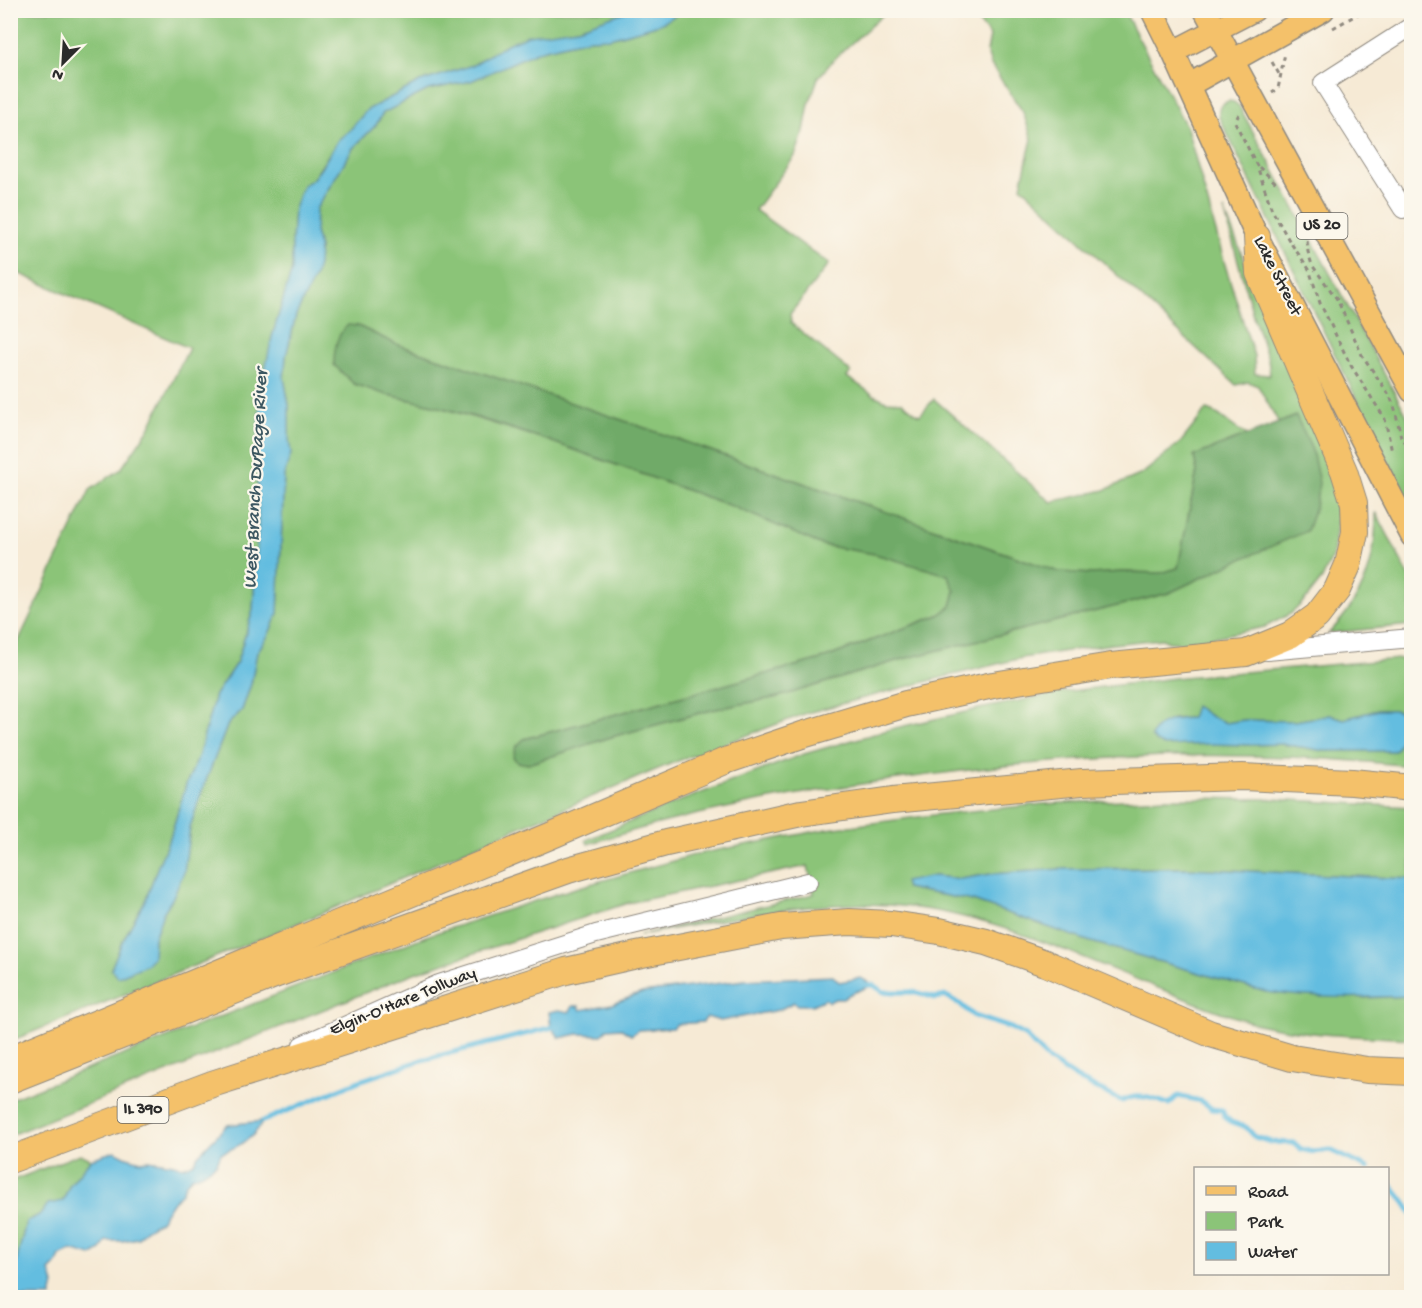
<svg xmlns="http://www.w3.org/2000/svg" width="1422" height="1308" viewBox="0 0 1422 1308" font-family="'Gochi Hand',sans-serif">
<rect width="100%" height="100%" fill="#fbf7ec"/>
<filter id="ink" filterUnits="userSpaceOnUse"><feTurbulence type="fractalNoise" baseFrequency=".0167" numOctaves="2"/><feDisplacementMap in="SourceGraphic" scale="12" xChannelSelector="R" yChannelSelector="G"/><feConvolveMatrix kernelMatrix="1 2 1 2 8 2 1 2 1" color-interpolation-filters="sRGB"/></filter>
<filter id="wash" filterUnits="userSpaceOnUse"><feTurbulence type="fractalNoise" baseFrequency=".008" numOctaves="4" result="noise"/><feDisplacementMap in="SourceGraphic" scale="24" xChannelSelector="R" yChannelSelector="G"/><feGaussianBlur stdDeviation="1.35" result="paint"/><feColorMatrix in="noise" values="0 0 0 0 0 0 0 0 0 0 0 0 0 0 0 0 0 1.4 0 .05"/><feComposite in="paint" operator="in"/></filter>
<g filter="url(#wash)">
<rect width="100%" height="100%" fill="#f6ead5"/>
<!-- green -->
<g fill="#8bc478" stroke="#5b7852" stroke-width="1.5" fill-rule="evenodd">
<path d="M11,11H630L578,28L560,31L489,55L473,65L420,82L367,110L350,130L338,140L294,209L292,243V270L272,337L259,414L257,459L258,525L253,610L237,662L215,695L198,758L186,785L171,835L158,866L146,899L122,942L111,969L118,976L153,957L154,938L163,913L172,899L184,872L190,827L202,791L228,724L242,710L251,684L257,652L268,636L278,613L284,475L291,454L289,439V405L284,378L286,356L296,315L315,276L318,265L319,247L315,232L316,209L353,148L376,125L383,113L428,90L471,81L541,50L588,39L609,38L628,33L660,24L683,11H887L835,58L818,78L809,104L804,131L795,156L755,210L829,264L790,314L791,323L851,372L847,377L874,395L886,401L902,402L917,414L920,415L934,399L1051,502L1105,490L1142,474L1181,442L1206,410C1221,412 1232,429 1248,435L1194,456L1197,471L1178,568L1161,573L1122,572L1092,574L1059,572L616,418L396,344L358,326L384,394L429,404L544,439L734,507L822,545L875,554L948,575L955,591L952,606L939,615L825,658L524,739L528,764L611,737L711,710L778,697L903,659L1169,593L1228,565L1296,417L1279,423L1258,386L1248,382L1236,385L1021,186L1032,139L1023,112L991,65L987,52L990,36L970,11H1124L1187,128L1226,268L1254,356L1255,374L1270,375L1268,359L1254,319L1224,210L1326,461L1336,494L1337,525L1333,555L1322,579L1308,597L1292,613L1265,627L1183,643L1169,642L1162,639L1112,644L1022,658L936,679L807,713L670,764L515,829L320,914L11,1041V657L90,490L121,469L148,430L189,348L11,270Z"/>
<path d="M1229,101L1234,102L1239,106L1411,423V507L1357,400L1219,117C1218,108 1220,104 1229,101Z"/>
<path d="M1376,512L1411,580V625L1329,633C1365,596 1376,562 1376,512Z"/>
<path d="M1411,658V766C1288,753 1163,752 1039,763C997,766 955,772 913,777C827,788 742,802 658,824C635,830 612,837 588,844L586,840L680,801L804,754L895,728L979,709L1062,692L1183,677ZM1196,707L1210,716L1226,723L1244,720L1295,721L1330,715L1344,719L1378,710H1394L1403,725L1400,744L1394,751H1325L1282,744L1249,745L1210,744L1157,727L1172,719L1191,718Z"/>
<path d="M1165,798L1274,799L1411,807V879L1186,868L1060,869L991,874L961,879L934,876L906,888L973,901L1088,941L1266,992L1366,998L1411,996V1039C1362,1036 1311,1036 1262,1025C1230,1017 1199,1004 1168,992C1085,959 1000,918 910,907C821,896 727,920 640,935L814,894L808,866L628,903L417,972L11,1135V1099L426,936L572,889L698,854L827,829L941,814L1043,804Z"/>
<polygon points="80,1154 91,1159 70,1185 63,1201 49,1205 41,1214 26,1222 11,1288 11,1181"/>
</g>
<!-- forest -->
<path fill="#70aa68" stroke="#4e6a4a" stroke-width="1.5" d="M348,325L358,326L396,344L616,418L1059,572L1092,574L1122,572L1161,573L1178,568L1197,471L1194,456L1296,416L1312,450L1319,483L1315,508L1307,531L1228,565L1169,593L903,659L778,697L711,710L611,737L528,764L517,762L513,757L516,747L524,739L825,658L939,615L951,606L955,591L948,575L875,554L822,545L734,507L544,439L475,417L429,404L384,394L354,384L334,365C334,351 336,334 348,325Z"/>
<!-- water -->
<g fill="#63bde0" stroke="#477486" stroke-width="1.5">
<polygon points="630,10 683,11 660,24 628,33 609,38 588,39 541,50 471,81 428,90 383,113 376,125 353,148 316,209 315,232 319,247 318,265 315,276 296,315 286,356 284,378 289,405 289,439 291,454 284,475 278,613 268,636 257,652 251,684 242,710 228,724 202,791 190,827 184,872 172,899 163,913 154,938 153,957 146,965 118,977 111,969 122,942 146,899 158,866 171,835 186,785 198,758 215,695 237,662 253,610 258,525 257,459 261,389 272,337 292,270 292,243 294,209 303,185 312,180 321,168 338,140 350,130 367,110 420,82 473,65 507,44 528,35 578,28"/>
<path d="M1195,706L1210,716L1226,723L1244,720L1295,721L1330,715L1344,719L1378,710H1394L1402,712C1406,724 1402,741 1395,751H1325L1282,744L1249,745L1210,744L1164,746L1156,742L1151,737C1157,720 1175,719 1191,718Z"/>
<path d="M1186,868L1411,879V996C1363,998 1314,999 1266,992L1088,941L973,901L906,888L904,882L934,876L961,879L991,874L1060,869Z"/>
<polygon points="833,976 839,982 861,978 873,985 850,994 843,999 835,999 829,1002 825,999 812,1005 797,1005 794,1002 779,1010 720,1021 707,1017 703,1022 677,1024 673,1028 638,1030 631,1035 620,1028 607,1029 602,1035 578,1034 560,1038 551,1027 549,1012 559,1010 569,1012 573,1006 579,1006 581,1010 612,1004 642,993 745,980"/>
<path d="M263,1121C255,1138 239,1147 221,1153L217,1163L203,1173L192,1177L186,1183L181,1194L173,1201L160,1221L145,1230L138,1238L122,1241H106L101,1250L91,1256L71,1250L60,1256L56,1265L50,1271L54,1284L51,1297H11V1288L14,1272L26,1222L41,1214L48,1204L63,1201L70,1185L91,1159L115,1151L127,1157L141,1161L149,1160L174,1164L183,1167L194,1162L198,1155L227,1125Z"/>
</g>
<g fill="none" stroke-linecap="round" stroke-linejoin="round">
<!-- stream -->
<g stroke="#63bde0" stroke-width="5">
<path d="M866,985H873L884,992H915L936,998L946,996L961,1005L974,1016L1011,1028L1026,1036L1035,1046L1051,1062L1080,1080L1122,1101C1138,1092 1153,1099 1169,1104L1178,1096C1192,1100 1201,1098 1212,1109L1222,1110L1225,1117L1231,1122L1246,1127L1255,1137L1271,1142L1294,1143L1301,1149L1313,1152L1330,1150L1368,1168"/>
<polyline points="263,1121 359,1081 422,1060 557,1026"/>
<polyline points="1388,1181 1406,1204 1412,1214"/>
</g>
</g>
</g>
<g filter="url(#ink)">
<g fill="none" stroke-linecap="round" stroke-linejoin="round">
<defs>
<g id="minor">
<polyline points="1412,26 1323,83 1403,209 1412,204"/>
<polyline points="1267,651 1412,638"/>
<polyline points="302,1045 439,984 596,934 808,882"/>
</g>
<g id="major">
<polyline points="1152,10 1173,52 1257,237 1412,536"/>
<polyline points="1205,10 1412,391"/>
<polyline points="1173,52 1254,10"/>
<polyline points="1189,85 1323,10"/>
</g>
<g id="highway">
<polyline points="10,1059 550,836 725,761 802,735 906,704 993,685 1111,666 1246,653 1290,635 1317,616 1337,590 1348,565 1355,532 1354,503 1344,471 1259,273 1257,237"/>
<polyline points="10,1080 277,974 568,870 666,843 801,813 893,800 1082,782 1242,777 1352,782 1412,788"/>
<polyline points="10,1160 212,1084 566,971 637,955 781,927 849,922 891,924 939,931 986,942 1045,963 1211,1034 1292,1058 1367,1070 1412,1072"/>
</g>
</defs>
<!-- minor casing -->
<use href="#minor" stroke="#908a80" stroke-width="20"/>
<!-- major casing -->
<use href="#major" stroke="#908a80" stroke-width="25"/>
<!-- highway casing -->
<use href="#highway" stroke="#908a80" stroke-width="28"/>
<!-- path -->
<g stroke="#908a80" stroke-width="3" stroke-dasharray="4.5 4.5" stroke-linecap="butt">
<polyline points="1333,28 1365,10"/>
<polyline points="1272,62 1279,74"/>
<polyline points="1272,93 1278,89 1285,53"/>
<polyline points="1239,114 1235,122 1257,166 1272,210 1290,242 1309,269 1320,303 1350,364 1385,419 1392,452"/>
<polyline points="1259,167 1276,183"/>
<polyline points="1307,241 1308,252 1312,265 1337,299 1362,355 1390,396 1395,409 1401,437 1412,450"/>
</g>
<!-- minor -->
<use href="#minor" stroke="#fff" stroke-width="18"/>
<!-- major -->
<use href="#major" stroke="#f4c16b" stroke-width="22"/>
<!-- highway -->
<use href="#highway" stroke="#f4c16b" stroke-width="26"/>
</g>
</g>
<g text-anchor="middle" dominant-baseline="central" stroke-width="4.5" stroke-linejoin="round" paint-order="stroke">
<!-- shield labels -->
<g fill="#fbf7ec" stroke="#696865" stroke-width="1.5">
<rect x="1296.5" y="213" width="51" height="26" rx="4.5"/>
<rect x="117.5" y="1097" width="51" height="26" rx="4.5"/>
</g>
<g font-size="16" font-weight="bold" fill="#2b2b2b">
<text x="1322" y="226">US 20</text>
<text x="143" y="1110">IL 390</text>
</g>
<!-- street labels -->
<g font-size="18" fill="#2b2b2b" stroke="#fbf7ec">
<text transform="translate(1277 276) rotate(63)">Lake Street</text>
<text transform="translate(403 1002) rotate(-22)">Elgin-O'Hare Tollway</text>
</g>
<!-- water labels -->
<g font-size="20" font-style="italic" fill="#3c5761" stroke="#fbf7ec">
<text transform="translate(257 479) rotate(-87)">West Branch DuPage River</text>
</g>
</g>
<!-- margin -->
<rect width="1422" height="1308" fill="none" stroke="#fbf7ec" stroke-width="36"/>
<!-- legend -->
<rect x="1194" y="1167" width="195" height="108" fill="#fbf7ec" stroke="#a8a59f" stroke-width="1.5"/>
<rect x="1206" y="1186" width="30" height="9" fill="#f4c16b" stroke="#a8a59f" stroke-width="1.5"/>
<text x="1248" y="1197" font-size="18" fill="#2b2b2b">Road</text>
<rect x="1206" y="1212" width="30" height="18" fill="#8bc478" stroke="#a8a59f" stroke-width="1.5"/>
<text x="1248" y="1227" font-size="18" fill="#2b2b2b">Park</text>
<rect x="1206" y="1242" width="30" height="18" fill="#63bde0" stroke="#a8a59f" stroke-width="1.5"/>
<text x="1248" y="1257" font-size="18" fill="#2b2b2b">Water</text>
<!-- north arrow -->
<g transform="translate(63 63) rotate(204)" stroke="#fbf7ec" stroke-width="4.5" paint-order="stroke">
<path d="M0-4.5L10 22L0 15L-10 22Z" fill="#2b2b2b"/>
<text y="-9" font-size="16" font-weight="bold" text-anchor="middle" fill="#2b2b2b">N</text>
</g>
</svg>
